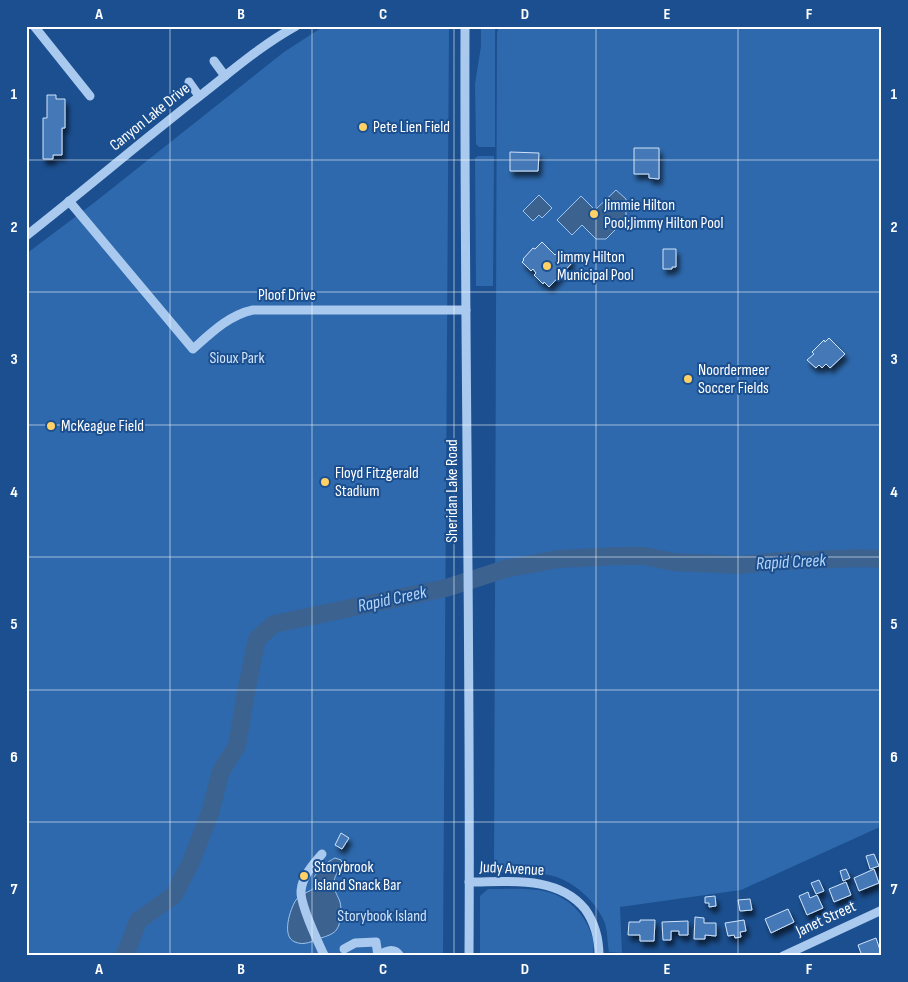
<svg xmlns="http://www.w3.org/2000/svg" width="908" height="982" viewBox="0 0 908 982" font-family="'Sofia Sans Condensed',sans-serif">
<defs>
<filter id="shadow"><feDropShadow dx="3" dy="5.5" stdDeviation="2.5" flood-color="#0009"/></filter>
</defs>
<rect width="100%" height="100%" fill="#1b4f8f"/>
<!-- green -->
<g fill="#2e69ad">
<polygon points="327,26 448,26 449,29 443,956 26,956 26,254 95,202 284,52 321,28"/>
<polygon points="481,26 495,26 495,147 479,147 476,144 475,84 481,46"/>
<path d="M499,26H882V826L741,890L620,907L622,953L609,952C607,943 608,930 604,921C595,900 571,879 549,875C531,871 512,873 494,872L497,33Z"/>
<polygon points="478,156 494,156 493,286 476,286 475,158"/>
<path d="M488,889C505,889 522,888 539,890C566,894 587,914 593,940C594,945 593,951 593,956H480V896Z"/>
</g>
<!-- water -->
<g fill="#3c6290" stroke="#9cc4f0">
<polygon points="616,190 626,199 626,219 606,239 596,239 582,225 572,235 557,220 581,196 595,210"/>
<polygon points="539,195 552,208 542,218 539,215 533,221 523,211"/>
<path d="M335,858L341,860L342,863C340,870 333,877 334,884C334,891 338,896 340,902C342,909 341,923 337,929C334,934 327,936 321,938C313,941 304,946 295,942C281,937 290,909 296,900C301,893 309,893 315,887C315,885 313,882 314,879C314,872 330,860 335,858Z"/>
</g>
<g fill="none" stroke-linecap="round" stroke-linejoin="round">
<!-- river -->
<polyline stroke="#3c6290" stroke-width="18" points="124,956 129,945 138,921 174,895 191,862 210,813 221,771 237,746 246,692 257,639 274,624 446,588 505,569 559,559 618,556 645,556 673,562 739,565 783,561 859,558 882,559"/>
</g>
<!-- building -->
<g fill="#4478b7" stroke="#cfe3fa" filter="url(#shadow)">
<polygon points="47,95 56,95 56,99 65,99 65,128 62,128 62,155 53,155 53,159 43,159 43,118 47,118"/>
<polygon points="634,148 659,148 659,179 649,178 649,174 634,174"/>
<polygon points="510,152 539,153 538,171 510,171"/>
<polygon points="542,242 555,255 559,251 564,256 567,252 572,257 569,261 572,263 549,287 544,282 543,284 534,275 536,273 533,269 531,271 522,262 524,260 523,259 533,248 535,249"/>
<polygon points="663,249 676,249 676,267 672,267 672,269 663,269"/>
<polygon points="829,338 845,354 830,368 826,364 822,368 819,365 816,368 807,360 814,354 812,352 824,340 825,342"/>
<polygon points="341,833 349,838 342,849 335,845"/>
<polygon points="874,854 879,866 870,869 866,856"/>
<polygon points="846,869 850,878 843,881 840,871"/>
<polygon points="874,869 879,883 859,891 854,878"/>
<polygon points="819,880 824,891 816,894 811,883"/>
<polygon points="846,882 851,895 834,902 829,889"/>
<polygon points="808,892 810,898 817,895 823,908 807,915 799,896"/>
<polygon points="715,896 716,906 709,907 709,903 705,903 705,897"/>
<polygon points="750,899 752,910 740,911 738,900"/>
<polygon points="788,909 794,922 771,933 765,919"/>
<polygon points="695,917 704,918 704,923 716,923 716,936 705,935 705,939 694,939"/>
<polygon points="640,920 655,920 654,941 640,941 640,935 628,935 629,922 640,922"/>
<polygon points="744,920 746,931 740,932 741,937 735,938 734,935 728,936 725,923"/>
<polygon points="688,921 688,935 679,935 679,931 671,931 671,940 663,940 662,922"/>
<polygon points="876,938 882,956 862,956 858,945"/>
</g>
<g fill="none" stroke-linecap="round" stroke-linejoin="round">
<!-- minor -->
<g stroke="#a9c9ee" stroke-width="9">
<polyline points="34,26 90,96"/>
<path d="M465,26C464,336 471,646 469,956"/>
<polyline points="214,61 225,76"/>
<polyline points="189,82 199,96"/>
<path d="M69,201L193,349C211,333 229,315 253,310H466"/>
<path d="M26,236C82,192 136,146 192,102C226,76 258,47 296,26"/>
<path d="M322,854C313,864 302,877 301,891C300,905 318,942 324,955"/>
<path d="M469,882C509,882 557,875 585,909C595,923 599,939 599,956"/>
<polyline points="344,949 355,943 376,942 378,956"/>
<path d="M378,955C386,951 394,947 400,956"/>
<polyline points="783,956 882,910"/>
</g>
</g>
<!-- grid -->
<path fill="none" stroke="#fff" stroke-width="1" stroke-opacity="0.55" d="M170,26V956M312,26V956M454,26V956M596,26V956M738,26V956M26,160H882M26,292H882M26,425H882M26,557H882M26,690H882M26,822H882"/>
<!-- markers -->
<g fill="#ffd166" stroke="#1b4f8f" stroke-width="2">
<circle cx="363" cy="127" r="5"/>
<circle cx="594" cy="214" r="5"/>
<circle cx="547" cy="266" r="5"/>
<circle cx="688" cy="379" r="5"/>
<circle cx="51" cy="426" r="5"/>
<circle cx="325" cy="482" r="5"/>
<circle cx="304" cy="876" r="5"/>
</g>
<g text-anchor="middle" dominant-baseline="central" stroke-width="4" stroke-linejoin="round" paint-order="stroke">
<!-- street labels -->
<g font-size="16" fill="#fff" stroke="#1b4f8f">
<text transform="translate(150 117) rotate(-39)">Canyon Lake Drive</text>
<text x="287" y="295">Ploof Drive</text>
<text transform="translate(452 491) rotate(-90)">Sheridan Lake Road</text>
<text transform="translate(512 869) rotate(3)">Judy Avenue</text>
<text transform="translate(826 919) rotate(-25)">Janet Street</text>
</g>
<!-- poi labels -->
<g font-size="16" fill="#fff" stroke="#1b4f8f" text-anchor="start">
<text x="373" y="127">Pete Lien Field</text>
<text x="604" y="205">Jimmie Hilton<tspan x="604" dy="18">Pool;Jimmy Hilton Pool</tspan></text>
<text x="557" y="257">Jimmy Hilton<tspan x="557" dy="18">Municipal Pool</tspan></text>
<text x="698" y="370">Noordermeer<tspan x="698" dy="18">Soccer Fields</tspan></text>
<text x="61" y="426">McKeague Field</text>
<text x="335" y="473">Floyd Fitzgerald<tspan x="335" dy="18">Stadium</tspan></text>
<text x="314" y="867">Storybrook<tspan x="314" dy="18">Island Snack Bar</tspan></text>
</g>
<!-- park labels -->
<g font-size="16" fill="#cfe3fa" stroke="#1b4f8f">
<text x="237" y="358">Sioux Park</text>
<text x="382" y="916">Storybook Island</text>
</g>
<!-- water labels -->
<g font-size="18" font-style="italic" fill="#b5d3f5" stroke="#1b4f8f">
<text transform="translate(791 562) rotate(-3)">Rapid Creek</text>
<text transform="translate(392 599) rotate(-12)">Rapid Creek</text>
</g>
</g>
<!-- border -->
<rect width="908" height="982" fill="none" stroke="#1b4f8f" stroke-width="55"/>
<rect x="28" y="28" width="852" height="926" fill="none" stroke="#fff" stroke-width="2"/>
<g font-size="16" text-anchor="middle" font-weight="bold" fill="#fff">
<text x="99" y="19">A</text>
<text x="241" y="19">B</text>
<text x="383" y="19">C</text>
<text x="525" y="19">D</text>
<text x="667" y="19">E</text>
<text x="809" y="19">F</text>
<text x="14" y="99">1</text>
<text x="894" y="99">1</text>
<text x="14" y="232">2</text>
<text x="894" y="232">2</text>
<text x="14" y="364">3</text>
<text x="894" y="364">3</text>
<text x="14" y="497">4</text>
<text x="894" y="497">4</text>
<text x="14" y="629">5</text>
<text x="894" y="629">5</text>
<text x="14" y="762">6</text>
<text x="894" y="762">6</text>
<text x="14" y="894">7</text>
<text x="894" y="894">7</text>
<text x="99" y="974">A</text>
<text x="241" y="974">B</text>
<text x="383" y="974">C</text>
<text x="525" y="974">D</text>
<text x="667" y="974">E</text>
<text x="809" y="974">F</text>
</g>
</svg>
